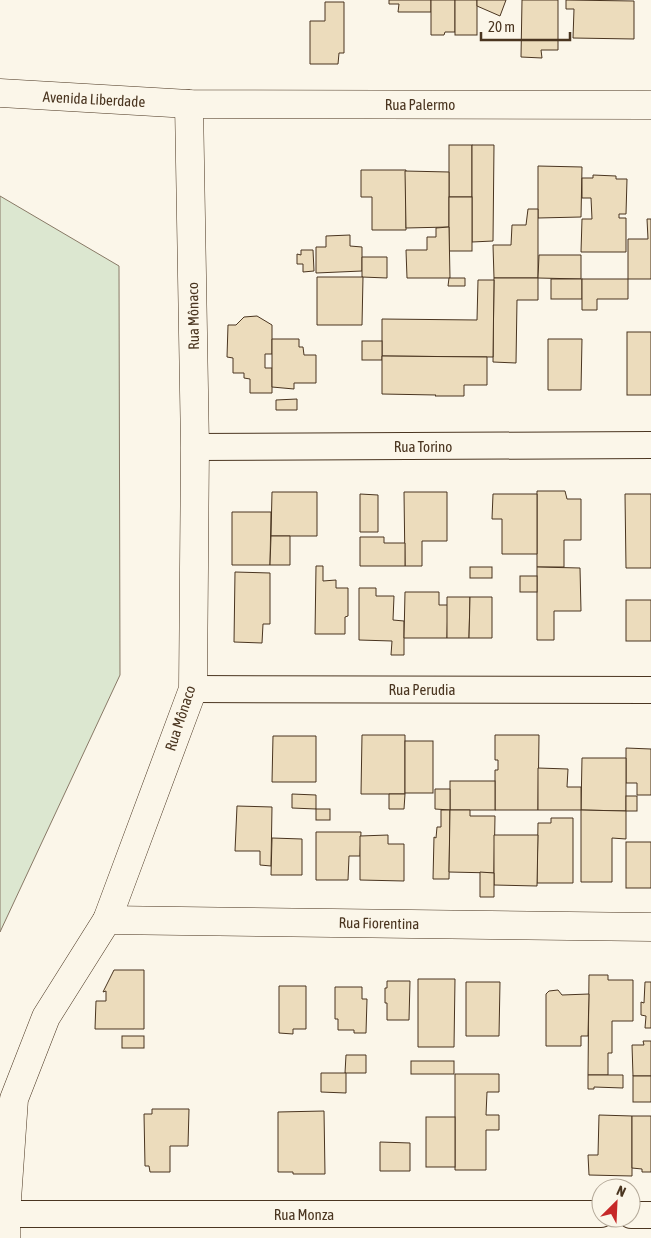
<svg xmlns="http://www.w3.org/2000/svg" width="651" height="1238" viewBox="0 0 651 1238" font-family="'Asap Condensed',sans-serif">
<rect width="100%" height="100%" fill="#fbf6e9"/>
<!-- green -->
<polygon fill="#dce7d0" stroke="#887966" points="0,196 119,266 120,675 0,932"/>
<!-- building -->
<g fill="#ecdcbc" stroke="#4a3520">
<polygon points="389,0 431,0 431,12 398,12 399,4 389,4"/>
<polygon points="431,0 455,0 455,32 445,32 444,35 431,35"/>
<rect x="455" y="0" width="22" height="35"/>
<polygon points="477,0 506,0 500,16 477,6"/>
<polygon points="522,0 558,0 558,50 541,50 542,58 521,57"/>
<polygon points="566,0 634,1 634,39 573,38 574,9 566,9"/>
<polygon points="325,2 344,2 344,53 339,53 338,64 310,64 310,21 325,21"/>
<rect x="449" y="145" width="23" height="52"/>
<polygon points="472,145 494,145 493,241 472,242"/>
<polygon points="538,166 582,167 581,217 538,218"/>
<polygon points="361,170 406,170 406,230 372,230 372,197 361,197"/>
<polygon points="405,171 449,172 449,227 406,228"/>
<polygon points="593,175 616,176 616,179 627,179 626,214 619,214 619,218 626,218 626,252 581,252 582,219 592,219 591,198 582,198 582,178 593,178"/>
<rect x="449" y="197" width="23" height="54"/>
<polygon points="528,209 538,209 538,278 494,278 493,245 511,245 512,225 526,225"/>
<polygon points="647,219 651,219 651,279 628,279 628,239 648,239"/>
<polygon points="449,227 450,278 407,278 406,250 427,250 427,237 436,237 436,228"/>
<polygon points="350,235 350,246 362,247 362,271 316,273 316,247 326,247 326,236"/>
<polygon points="301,250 313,250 314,271 303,272 303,264 297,264 297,254 301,255"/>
<polygon points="539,255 581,255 581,279 538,278"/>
<polygon points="362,257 387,257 387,278 362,277"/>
<polygon points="317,277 363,277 362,325 317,325"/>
<polygon points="449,278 465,278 465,286 448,286"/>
<polygon points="494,278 538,278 538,300 517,300 516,363 493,362"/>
<rect x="551" y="279" width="31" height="20"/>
<polygon points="582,279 628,279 628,299 597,299 597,310 582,310"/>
<polygon points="478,280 494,280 493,357 382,356 382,319 477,320"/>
<polygon points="257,316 272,325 272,354 265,354 265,368 272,368 272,393 250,393 250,379 244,378 244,373 233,373 233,358 227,357 228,325 236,325 244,317"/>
<rect x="627" y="332" width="24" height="63"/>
<polygon points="272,339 299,339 299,347 303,347 304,355 316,355 316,383 294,383 294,389 272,387"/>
<polygon points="548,339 582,339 581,390 548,390"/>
<rect x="362" y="341" width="20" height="19"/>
<polygon points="382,356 487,357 487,385 464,385 464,396 435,396 436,395 382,394"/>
<polygon points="297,399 297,410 276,410 276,400"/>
<polygon points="537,491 565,491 567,499 581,499 581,540 564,540 564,567 537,567"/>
<polygon points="272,492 317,492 317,536 271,536"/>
<polygon points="404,492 447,492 447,541 422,541 422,566 405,566"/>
<polygon points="360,494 378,495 378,532 360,532"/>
<polygon points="493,494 537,494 537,554 502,554 502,519 492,519"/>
<polygon points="625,494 651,494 651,568 626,568"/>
<polygon points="232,512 271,512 270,565 232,565"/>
<polygon points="271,536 290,536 290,565 270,565"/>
<polygon points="360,537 384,537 384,543 405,543 405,566 360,566"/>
<polygon points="316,566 323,566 323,581 336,580 336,588 348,588 348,616 345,617 345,634 315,634"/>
<rect x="470" y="567" width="22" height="11"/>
<polygon points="537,567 580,568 581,611 554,611 554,640 537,640"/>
<polygon points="235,572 270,573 270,624 263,624 262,643 234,642"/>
<rect x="520" y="576" width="17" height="16"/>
<polygon points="359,588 376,588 376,596 394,596 393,620 404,621 404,655 391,655 392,641 359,640"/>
<polygon points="405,592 439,592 439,605 448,605 447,638 404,638"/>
<polygon points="447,597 470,597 469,638 447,638"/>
<polygon points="470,597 492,597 492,638 469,638"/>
<rect x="626" y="600" width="25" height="41"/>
<polygon points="362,735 405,735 405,794 361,794"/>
<polygon points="495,735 539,735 538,810 495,810 495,770 498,770 498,760 495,760"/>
<polygon points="273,736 316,736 316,782 272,782"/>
<rect x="405" y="741" width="28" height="52"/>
<polygon points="626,748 651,749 651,795 637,795 637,783 626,783"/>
<polygon points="582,758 626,758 626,811 581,810"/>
<polygon points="538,768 568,769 567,787 581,787 581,810 538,810"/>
<rect x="450" y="781" width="45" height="29"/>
<polygon points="435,789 450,789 450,810 435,809"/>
<polygon points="292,794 316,795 316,809 292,808"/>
<polygon points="389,794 405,794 404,809 389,809"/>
<rect x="626" y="796" width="11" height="15"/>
<polygon points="237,806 272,807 271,866 260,865 260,851 235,851"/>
<rect x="316" y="809" width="14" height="11"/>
<polygon points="441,810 450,810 449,879 433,879 434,837 436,838 437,827 441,827"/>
<polygon points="450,810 470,810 470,816 495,816 494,873 449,872"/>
<polygon points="581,810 626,811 626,839 612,838 612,882 581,882"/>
<polygon points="551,818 573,818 573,883 537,883 538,823 551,823"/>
<polygon points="316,832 361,832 360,856 349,856 348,880 316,880"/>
<polygon points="388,835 388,844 404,844 404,881 360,880 360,836"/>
<polygon points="494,835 538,835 537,886 494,885"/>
<polygon points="272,838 302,839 302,875 271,875"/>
<rect x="626" y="842" width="25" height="46"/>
<polygon points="480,872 494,873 494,897 480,897"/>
<polygon points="114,970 144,970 144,1029 95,1029 96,1001 106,1001 106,991 103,992"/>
<polygon points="589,975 608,975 608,980 633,980 633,1021 612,1021 612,1053 608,1053 608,1075 588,1075"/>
<polygon points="418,979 455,979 454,1047 418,1047"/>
<polygon points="387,981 410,981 409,1020 387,1020 387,1003 385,1003 385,988 387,988"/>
<polygon points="466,982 500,982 499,1036 466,1036"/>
<polygon points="645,982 651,982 651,1028 645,1028 646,1016 641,1015 641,1002 644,1003"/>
<polygon points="279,986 306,986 306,1029 293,1029 293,1034 279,1033"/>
<polygon points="335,987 362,987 362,999 367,999 366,1033 354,1033 354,1030 338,1030 338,1019 335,1019"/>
<polygon points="558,990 562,995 589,994 588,1036 581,1036 581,1046 546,1046 546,994 549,991"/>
<rect x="122" y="1036" width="22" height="12"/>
<polygon points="643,1041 651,1041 651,1076 633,1076 632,1045 644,1045"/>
<polygon points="346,1055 366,1055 366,1073 345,1073"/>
<rect x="411" y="1061" width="43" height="13"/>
<polygon points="321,1073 346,1073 346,1093 321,1092"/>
<polygon points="455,1074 499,1074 499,1092 487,1092 486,1115 499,1115 499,1130 486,1130 486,1170 455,1170"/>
<polygon points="588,1075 623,1075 623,1088 594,1087 594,1089 588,1089"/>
<rect x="633" y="1076" width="18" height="26"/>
<polygon points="152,1109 189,1109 188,1146 170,1146 170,1172 150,1172 149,1166 145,1166 144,1114 152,1114"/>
<polygon points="324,1111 325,1174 293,1174 293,1172 278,1172 278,1112"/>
<polygon points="599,1115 632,1116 632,1176 589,1175 588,1155 598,1155"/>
<polygon points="632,1116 651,1116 651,1172 642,1172 642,1169 632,1168"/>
<rect x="426" y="1117" width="29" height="50"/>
<polygon points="380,1142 410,1143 410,1171 380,1171"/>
</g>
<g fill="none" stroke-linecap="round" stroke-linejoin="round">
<defs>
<g id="minor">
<polyline points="195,447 651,445"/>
<polyline points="193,689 651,690"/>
<polyline points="6,1214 601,1214"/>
<polyline points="631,1215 651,1215"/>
</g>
<g id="tertiary">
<polyline points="107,920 651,927"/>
<polyline points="6,1238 6,1214 14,1099 46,1017 107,920 193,689 195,447 189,104"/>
</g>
<polyline id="secondary" points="0,93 189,104 651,105"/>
</defs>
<!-- minor casing -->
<use href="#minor" stroke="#4a3520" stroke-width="28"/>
<!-- tertiary casing -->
<use href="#tertiary" stroke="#4a3520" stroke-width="29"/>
<!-- secondary casing -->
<use href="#secondary" stroke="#4a3520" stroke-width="29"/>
<!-- minor -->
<use href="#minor" stroke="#fbf6e9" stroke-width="26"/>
<!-- tertiary -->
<use href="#tertiary" stroke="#fbf6e9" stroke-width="28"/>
<!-- secondary -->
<use href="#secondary" stroke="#fbf6e9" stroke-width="28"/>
</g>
<g text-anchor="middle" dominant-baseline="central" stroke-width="4" stroke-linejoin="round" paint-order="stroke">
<!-- street labels -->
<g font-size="15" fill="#4a3520" stroke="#fbf6e9">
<text transform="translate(94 99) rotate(3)">Avenida Liberdade</text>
<text x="420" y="104">Rua Palermo</text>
<text transform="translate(193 316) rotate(-91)">Rua Mônaco</text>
<text x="423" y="446">Rua Torino</text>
<text x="422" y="689">Rua Perudia</text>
<text transform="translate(180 718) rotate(-72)">Rua Mônaco</text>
<text transform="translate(379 923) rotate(1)">Rua Fiorentina</text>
<text x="304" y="1214">Rua Monza</text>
</g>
</g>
<!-- north arrow -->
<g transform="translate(616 1203) rotate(24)"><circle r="24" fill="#fbf6e9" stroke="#b4a999"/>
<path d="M0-4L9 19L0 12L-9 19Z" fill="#c62828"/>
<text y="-8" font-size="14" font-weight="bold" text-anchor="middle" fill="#4a3520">N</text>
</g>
<!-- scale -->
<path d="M481 32v8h89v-8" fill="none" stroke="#4a3520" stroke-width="2.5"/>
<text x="488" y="32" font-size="15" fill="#4a3520" stroke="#fbf6e9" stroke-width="4" paint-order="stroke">20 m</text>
</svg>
